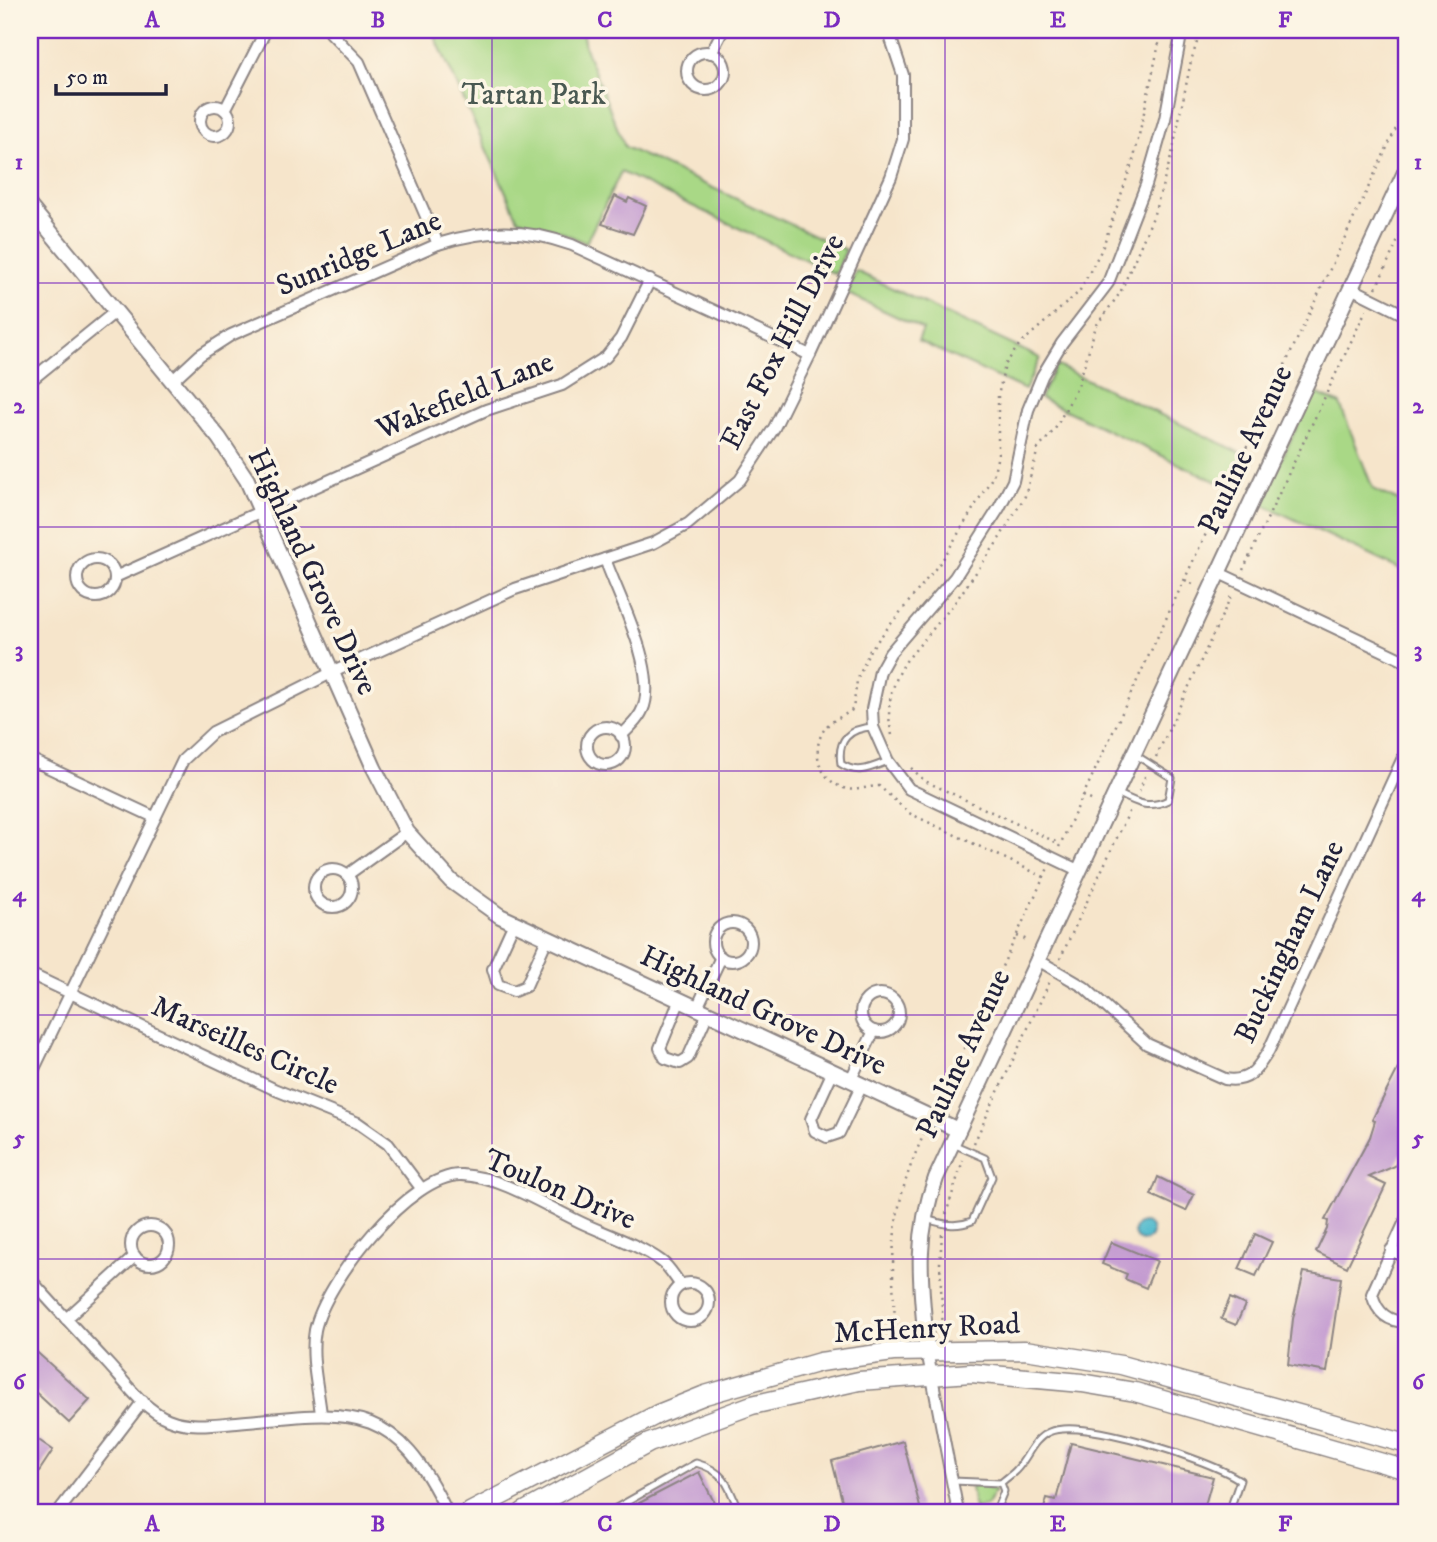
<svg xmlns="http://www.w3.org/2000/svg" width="1437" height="1542" viewBox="0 0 1437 1542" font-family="'IM FELL DW Pica',serif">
<rect width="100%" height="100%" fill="#fcf5e5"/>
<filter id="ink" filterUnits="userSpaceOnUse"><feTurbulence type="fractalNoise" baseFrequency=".0143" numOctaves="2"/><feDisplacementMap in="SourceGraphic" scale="14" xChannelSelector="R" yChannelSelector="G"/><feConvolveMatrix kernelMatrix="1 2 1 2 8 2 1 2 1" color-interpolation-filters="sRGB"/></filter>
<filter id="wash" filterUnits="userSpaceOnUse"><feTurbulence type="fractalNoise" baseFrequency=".00686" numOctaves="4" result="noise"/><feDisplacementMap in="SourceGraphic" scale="28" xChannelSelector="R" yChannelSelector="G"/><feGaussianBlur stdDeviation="1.57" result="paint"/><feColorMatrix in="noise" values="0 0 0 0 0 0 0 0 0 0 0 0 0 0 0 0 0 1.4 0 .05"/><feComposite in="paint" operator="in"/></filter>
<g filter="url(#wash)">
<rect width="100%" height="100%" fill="#f6e5cb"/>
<!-- green -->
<g fill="#a9d886" stroke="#667d60" stroke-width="2">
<polygon points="432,30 582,30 585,48 625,147 846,250 835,274 621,172 586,243 559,231 518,219"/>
<polygon points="856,271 1040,358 1025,390 918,341 923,329 846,293"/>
<polygon points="1056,365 1254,459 1238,492 1040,398"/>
<polygon points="1314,392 1340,404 1373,489 1407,505 1407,573 1260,503"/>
<polygon points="975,1484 995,1490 987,1505 974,1509 971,1487"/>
</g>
<!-- water -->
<circle fill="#50bacd" stroke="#396e84" stroke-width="2" cx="1143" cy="1232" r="9"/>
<g id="blocks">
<!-- building -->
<g fill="#c49cd1">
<polygon points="615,196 627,202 629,198 646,206 633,234 602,224"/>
<polygon points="1407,1051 1407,1109 1400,1124 1407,1127 1407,1144 1395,1166 1369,1177 1386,1185 1347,1267 1316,1252 1327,1229 1328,1221 1325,1220 1370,1137 1375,1121 1372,1120"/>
<polygon points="1158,1177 1194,1195 1186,1211 1151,1195"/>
<polygon points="1255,1234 1272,1242 1256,1276 1239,1269"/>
<polygon points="1111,1242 1157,1261 1146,1288 1125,1279 1127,1274 1102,1264"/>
<polygon points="1304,1272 1341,1278 1327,1372 1288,1365 1293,1319"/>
<polygon points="1230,1298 1245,1305 1236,1325 1221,1319"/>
<polygon points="30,1346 90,1400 69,1423 30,1387"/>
<polygon points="30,1434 53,1450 30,1485"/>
<polygon points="903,1441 920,1507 900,1512 845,1512 832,1461"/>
<polygon points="1071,1443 1213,1477 1203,1512 1043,1512 1047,1498 1056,1500"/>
<polygon points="699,1472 715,1504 700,1512 622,1512"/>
</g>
</g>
</g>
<g filter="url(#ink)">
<use href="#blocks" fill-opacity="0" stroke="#8c8483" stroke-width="2"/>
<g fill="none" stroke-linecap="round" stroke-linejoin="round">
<defs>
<g id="service">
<path d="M873,727C849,728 837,740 841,764C858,775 870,768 888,761"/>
<path d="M1117,793C1135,802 1148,810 1168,800L1172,778L1134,754"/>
<path d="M926,1219C943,1224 955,1228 972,1221L992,1177L985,1158L953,1144"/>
<polyline points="953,1481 1001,1483 1004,1491 997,1508 990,1512"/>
<path d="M1001,1483C1006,1478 1013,1474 1017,1469C1028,1457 1033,1439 1049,1432C1082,1417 1210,1460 1240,1480L1229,1512"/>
<path d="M609,1512L696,1463C725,1471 729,1486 739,1512"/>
</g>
<g id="minor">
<polyline points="328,30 359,62 438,244"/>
<circle cx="706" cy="71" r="19"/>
<polyline points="711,53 723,30"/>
<circle cx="215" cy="121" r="15"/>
<polyline points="225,110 266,30"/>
<polyline points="1351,288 1407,316"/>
<polyline points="30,381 115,312"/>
<path d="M172,381L200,355L231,335L438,244C486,229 524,228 572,245L810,355"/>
<path d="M605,559C619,598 656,667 644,706C640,718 630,727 621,736"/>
<circle cx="96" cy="578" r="19"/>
<polyline points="1217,572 1407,662"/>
<polyline points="115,577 486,410 562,385 606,357 621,338 650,280"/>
<circle cx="606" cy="746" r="19"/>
<polyline points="30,759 154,817"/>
<circle cx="333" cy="888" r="19"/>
<polyline points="1078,870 909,789 888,761 873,727 872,709 880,671 890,653 955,577 999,508 1013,481 1028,410 1042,376 1062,343 1108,283 1146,185 1165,119 1182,30"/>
<polyline points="347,875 407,832"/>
<polyline points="514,923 493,969 498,985 514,991 526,986 547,939"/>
<circle cx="732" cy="942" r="19"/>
<path d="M1036,959L1084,987L1147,1044L1225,1079C1250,1083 1257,1069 1269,1050L1407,749"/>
<polyline points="30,974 276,1090 358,1123 388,1144 421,1188"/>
<circle cx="880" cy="1013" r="19"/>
<polyline points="679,1002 660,1048 665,1058 680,1063 688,1058 707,1015"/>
<polyline points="696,1010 721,957"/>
<polyline points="833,1071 811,1119 815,1131 827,1137 839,1133 862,1085"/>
<polyline points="30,1077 183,760 213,732 331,673 515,589 653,543 688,524 740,480 774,428 810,355 891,177 903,139 903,75 888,30"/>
<polyline points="851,1079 874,1031"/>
<path d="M1407,1217L1372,1294C1377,1313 1388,1322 1407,1322"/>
<circle cx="150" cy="1245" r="19"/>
<polyline points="1391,1250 1407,1258"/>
<path d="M30,1279C56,1308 83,1337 110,1366C127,1385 144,1409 168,1419C190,1428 214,1424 237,1422C348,1412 393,1398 447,1512"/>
<circle cx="690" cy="1302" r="19"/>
<polyline points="66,1319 135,1256"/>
<polyline points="927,1351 958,1512"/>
<path d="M321,1414C318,1387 310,1357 315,1330C325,1282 410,1173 462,1175C502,1177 544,1205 580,1222C605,1234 638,1244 661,1261C669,1266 675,1278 681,1285"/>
<polyline points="58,1512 143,1401"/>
</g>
<g id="tertiary">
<polyline points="30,207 219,438 247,480 374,768 407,832 451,881 500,916 958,1130"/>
<path d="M927,1351C921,1287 913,1240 936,1178L1407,168"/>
</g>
<g id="primary">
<polyline points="470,1512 658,1414 705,1395 820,1362 893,1352 1025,1350 1121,1365 1407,1444"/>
<polyline points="523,1512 649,1443 752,1405 859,1381 971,1373 1082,1383 1135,1392 1407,1470"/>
</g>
</defs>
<!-- service casing -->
<use href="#service" stroke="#8c8483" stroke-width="9"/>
<!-- minor casing -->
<use href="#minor" stroke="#8c8483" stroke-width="14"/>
<!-- tertiary casing -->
<use href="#tertiary" stroke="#8c8483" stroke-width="18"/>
<!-- primary casing -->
<use href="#primary" stroke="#8c8483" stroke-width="21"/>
<!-- path -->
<g stroke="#8c8483" stroke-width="2.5" stroke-dasharray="2 5" stroke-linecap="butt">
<polyline points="1386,30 1407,39"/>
<polyline points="1376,288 1407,221"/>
<polyline points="1243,570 1366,310"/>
<polyline points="1185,580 1197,586"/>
<path d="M892,735C885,708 891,685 906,661L953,605L996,544L1025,496L1038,449L1055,429L1078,386L1096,326L1120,293L1153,217L1172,154L1191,61L1201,30"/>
<polyline points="1156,757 1233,592"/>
<polyline points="911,768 925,781 1060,844"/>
<polyline points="1139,791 1147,772"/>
<polyline points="1083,796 1095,802"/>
<polyline points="1059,847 1407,105"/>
<path d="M1044,877L909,813L879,786C869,786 857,791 847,789C819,782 809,749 826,727C833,719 845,716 853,709L857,681L870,650L943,559L993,476L998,455V396L1005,365L1019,345L1079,292L1102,249L1134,158L1162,30"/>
<polyline points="1017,936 1030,941"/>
<polyline points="1060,959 1130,810"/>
<polyline points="939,1101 952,1107"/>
<polyline points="937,1106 1048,868"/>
<polyline points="974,1143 1050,981"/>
<polyline points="946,1214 963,1160"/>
<polyline points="942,1234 940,1263 943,1332"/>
<path d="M896,1333C890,1253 890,1206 925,1132"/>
</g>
<!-- service -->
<use href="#service" stroke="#fff" stroke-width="5"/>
<!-- minor -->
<use href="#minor" stroke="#fff" stroke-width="10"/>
<!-- tertiary -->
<use href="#tertiary" stroke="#fff" stroke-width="14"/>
<!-- primary -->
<use href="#primary" stroke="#fff" stroke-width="18"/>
</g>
</g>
<!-- grid -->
<path fill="none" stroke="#7b2cbf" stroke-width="2" stroke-opacity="0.55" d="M265,30V1512M492,30V1512M719,30V1512M945,30V1512M1172,30V1512M30,283H1407M30,527H1407M30,771H1407M30,1015H1407M30,1259H1407"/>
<g text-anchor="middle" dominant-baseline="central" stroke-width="7" stroke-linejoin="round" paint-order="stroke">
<!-- park labels -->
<g font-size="30" fill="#4a5952" stroke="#fcf5e5">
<text x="534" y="95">Tartan Park</text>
</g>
<!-- street labels -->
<g font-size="30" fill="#22223b" stroke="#fcf5e5">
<text transform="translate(359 254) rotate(-23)">Sunridge Lane</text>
<text transform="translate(783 342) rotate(-63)">East Fox Hill Drive</text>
<text transform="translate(465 396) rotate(-22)">Wakefield Lane</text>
<text transform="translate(1246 450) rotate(-65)">Pauline Avenue</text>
<text transform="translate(312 572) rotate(65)">Highland Grove Drive</text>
<text transform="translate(1290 942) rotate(-65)">Buckingham Lane</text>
<text transform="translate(763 1011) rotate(25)">Highland Grove Drive</text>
<text transform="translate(245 1046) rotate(24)">Marseilles Circle</text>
<text transform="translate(964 1054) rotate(-65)">Pauline Avenue</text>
<text transform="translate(560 1190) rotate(23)">Toulon Drive</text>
<text transform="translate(927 1329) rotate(-3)">McHenry Road</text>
</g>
</g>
<!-- margin -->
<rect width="1437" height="1542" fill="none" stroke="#fcf5e5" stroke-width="77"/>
<!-- scale -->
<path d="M56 84v10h110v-10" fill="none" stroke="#22223b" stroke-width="3.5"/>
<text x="66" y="84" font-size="21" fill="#22223b" stroke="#fcf5e5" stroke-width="5" paint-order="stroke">50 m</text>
<rect x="38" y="38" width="1360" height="1466" fill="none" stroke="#7b2cbf" stroke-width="2.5"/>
<g font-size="23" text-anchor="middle" font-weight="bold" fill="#7b2cbf">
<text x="152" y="27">A</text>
<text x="378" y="27">B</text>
<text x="605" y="27">C</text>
<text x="832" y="27">D</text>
<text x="1058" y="27">E</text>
<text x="1285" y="27">F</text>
<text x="19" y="169">1</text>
<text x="1418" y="169">1</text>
<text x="19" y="413">2</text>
<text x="1418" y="413">2</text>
<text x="19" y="657">3</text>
<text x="1418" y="657">3</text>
<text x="19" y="901">4</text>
<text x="1418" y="901">4</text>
<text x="19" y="1145">5</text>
<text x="1418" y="1145">5</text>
<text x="19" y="1389">6</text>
<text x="1418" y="1389">6</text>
<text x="152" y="1531">A</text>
<text x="378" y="1531">B</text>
<text x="605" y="1531">C</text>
<text x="832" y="1531">D</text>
<text x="1058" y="1531">E</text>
<text x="1285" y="1531">F</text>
</g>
</svg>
